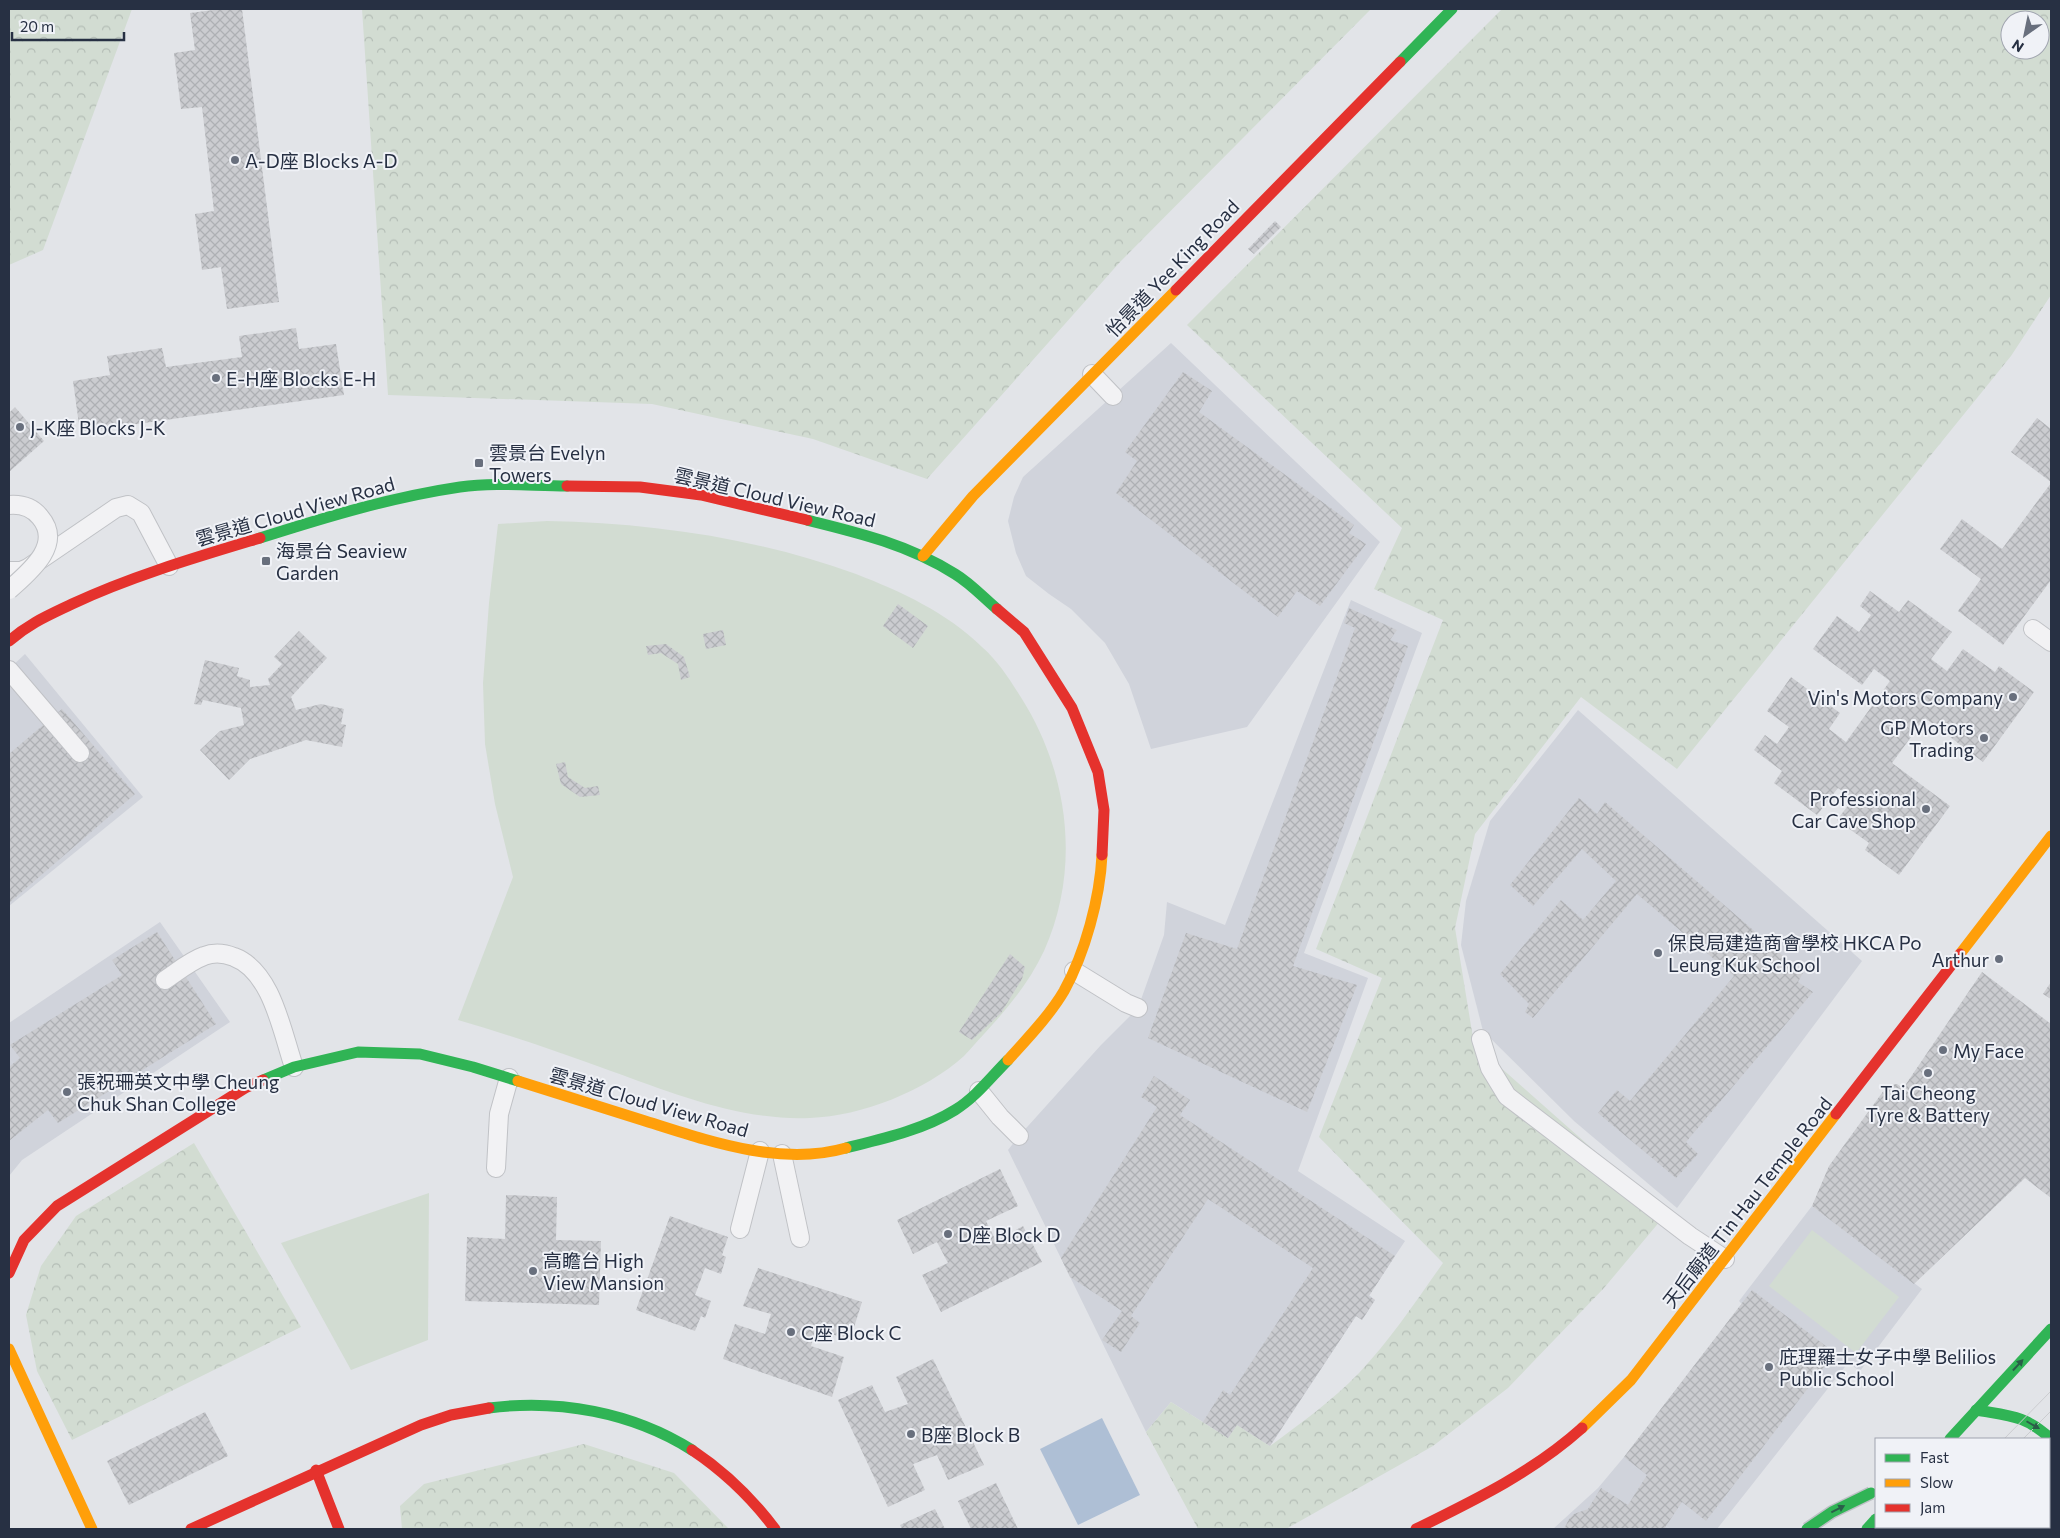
<svg xmlns="http://www.w3.org/2000/svg" width="2060" height="1538" viewBox="0 0 2060 1538" font-family="Commissioner,'Noto Sans TC',sans-serif">
<defs>
<pattern id="forest-crowns" width="20" height="18" patternUnits="userSpaceOnUse" patternTransform="scale(1.25)"><rect width="20" height="18" fill="#d2dcd2"/><path d="M2 6a3 3 0 1 1 6 0M12 15a3 3 0 1 1 6 0" fill="none" stroke="#b4bdb6"/></pattern>
<pattern id="building-cross-hatch" width="8" height="8" patternUnits="userSpaceOnUse" patternTransform="scale(1.25)"><rect width="8" height="8" fill="#cbccd0"/><path d="M0 0l8 8M0 8l8-8" fill="none" stroke="#aeb0b4"/></pattern>
</defs>
<rect width="100%" height="100%" fill="#e2e4e8"/>
<!-- built -->
<g fill="#d0d3db">
<polygon points="1171,343 1380,542 1247,727 1151,749 1129,684 1105,643 1071,609 1049,594 1026,576 1016,553 1008,521 1014,497 1023,477"/>
<polygon points="1351,600 1422,633 1304,953 1368,978 1298,1171 1405,1241 1369,1295 1375,1300 1362,1320 1356,1316 1270,1446 1237,1425 1228,1438 1171,1402 1146,1432 1008,1150 1019,1136 1101,1045 1138,1008 1164,935 1167,902 1225,925"/>
<polygon points="25,654 143,797 9,906 9,669"/>
<polygon points="1578,710 1862,961 1677,1208 1574,1121 1483,1031 1461,945 1466,901 1490,821"/>
<polygon points="160,922 230,1022 22,1160 9,1176 9,1023"/>
<polygon points="1812,1206 1922,1289 1860,1371 1848,1363 1717,1529 1553,1529 1598,1488 1624,1457 1742,1304 1739,1301"/>
</g>
<!-- forest -->
<g fill="url(#forest-crowns)" fill-rule="evenodd">
<polygon points="9,9 132,9 43,250 9,265"/>
<polygon points="362,9 1371,9 1120,262 927,479 813,439 652,404 388,395"/>
<path d="M1502,9H2051V295L2011,356L1677,769L1581,697L1475,834L1455,928L1474,1044L1666,1214L1604,1288L1508,1388L1433,1446L1286,1529H1198L1146,1432L1171,1402L1228,1438L1237,1425L1270,1446C1301,1423 1332,1401 1359,1373C1391,1339 1416,1301 1443,1263L1319,1137L1382,978L1316,949L1443,620L1374,589L1402,528L1187,325ZM2010,20H2040V50H2010Z"/>
<polygon points="194,1143 301,1327 72,1440 37,1371 26,1315 41,1266 76,1216"/>
<polygon points="584,1444 674,1473 729,1529 402,1529 400,1506 424,1484"/>
</g>
<!-- green -->
<g fill="#d2dcd2">
<path d="M547,521C652,523 757,538 856,574C902,592 946,612 982,647C999,662 1010,680 1022,699C1069,774 1081,869 1044,951C1029,983 1007,1009 984,1034C977,1041 971,1049 964,1056C925,1091 862,1116 810,1118C741,1121 675,1094 611,1071C561,1053 510,1035 458,1020L513,877L495,804L485,744L483,683L489,603L498,524Z"/>
<polygon points="429,1193 428,1340 351,1370 281,1243"/>
<polygon points="1812,1230 1899,1297 1856,1353 1769,1286"/>
</g>
<!-- water -->
<polygon fill="#aebfd5" points="1102,1418 1140,1495 1078,1525 1040,1449"/>
<!-- building -->
<g fill="url(#building-cross-hatch)">
<polygon points="221,9 242,9 279,302 227,309 221,267 202,270 195,214 214,211 202,107 181,109 174,53 195,50 190,13"/>
<polygon points="1275,221 1281,227 1254,254 1248,249"/>
<polygon points="296,328 299,349 336,344 344,395 80,432 73,381 110,375 107,356 162,348 166,367 242,357 239,336"/>
<polygon points="1183,372 1212,391 1199,412 1354,525 1349,533 1366,544 1320,606 1297,591 1278,617 1116,493 1137,461 1125,452"/>
<polygon points="15,407 44,441 9,472 9,413"/>
<polygon points="2037,418 2051,429 2051,482 2011,452"/>
<polygon points="2051,483 2051,580 2003,645 1958,611 1981,579 1940,549 1962,519 2002,549"/>
<polygon points="1870,591 1899,612 1908,600 1952,632 1931,659 1947,671 1963,649 1995,672 1999,666 2034,692 1983,762 1925,718 1892,763 1950,806 1899,875 1865,850 1869,843 1837,820 1853,799 1838,788 1817,815 1774,783 1782,771 1754,750 1765,735 1777,744 1789,727 1767,711 1791,677 1840,713 1829,729 1846,742 1890,681 1874,669 1862,685 1813,649 1837,616 1859,632 1871,615 1860,606"/>
<polygon points="898,604 928,626 913,648 883,626"/>
<polygon points="1349,608 1397,630 1390,640 1408,646 1293,966 1357,985 1307,1112 1148,1038 1186,933 1237,949 1355,628 1344,623"/>
<polygon points="723,630 726,645 706,649 703,634"/>
<polygon points="299,631 327,658 291,697 296,710 321,704 344,709 341,724 346,725 342,747 306,740 250,759 229,780 200,750 220,731 244,725 241,708 203,700 201,705 194,704 205,660 239,668 237,676 250,680 250,687 270,685 268,679 282,664 274,657"/>
<polygon points="666,644 684,657 690,677 681,680 678,664 661,653 648,655 646,646"/>
<polygon points="62,709 135,794 9,903 9,754"/>
<polygon points="565,762 568,777 585,788 598,786 600,795 580,797 561,784 556,764"/>
<polygon points="1579,798 1597,814 1605,802 1803,973 1798,982 1813,992 1686,1142 1698,1154 1676,1178 1598,1113 1617,1090 1630,1101 1734,976 1637,894 1533,1018 1525,1012 1529,1004 1500,974 1561,900 1583,920 1616,881 1582,849 1533,906 1510,885"/>
<polygon points="157,932 216,1024 58,1123 48,1110 9,1141 9,1067 20,1058 10,1045 122,975 112,960"/>
<polygon points="1010,954 1025,967 1022,979 1001,1013 972,1040 959,1032"/>
<polygon points="1982,972 2051,1024 2051,1198 2025,1178 1914,1284 1812,1206 1829,1166 1887,1086 1897,1084 1940,1115 1904,1087"/>
<polygon points="2051,982 2051,999 2043,994"/>
<polygon points="1154,1076 1190,1100 1180,1115 1395,1256 1369,1296 1375,1300 1362,1320 1356,1316 1270,1446 1237,1425 1228,1438 1203,1422 1223,1390 1230,1395 1313,1268 1208,1199 1131,1316 1140,1323 1121,1352 1102,1340 1122,1311 1070,1277 1061,1258 1157,1107 1141,1097"/>
<polygon points="1000,1169 1018,1206 986,1221 996,1241 1023,1226 1042,1262 941,1312 922,1275 948,1263 937,1242 913,1254 897,1220"/>
<polygon points="506,1195 557,1197 556,1240 601,1241 599,1305 465,1301 467,1237 505,1239"/>
<polygon points="670,1216 728,1237 722,1255 726,1257 721,1274 705,1268 695,1295 711,1301 705,1318 701,1316 695,1331 636,1310"/>
<polygon points="758,1268 862,1302 850,1340 816,1329 811,1346 844,1357 832,1397 723,1359 735,1324 765,1334 771,1314 743,1306"/>
<polygon points="1752,1290 1835,1353 1706,1521 1682,1502 1664,1529 1564,1529 1569,1519 1574,1514 1588,1509 1601,1488 1628,1505 1647,1475 1624,1457"/>
<polygon points="933,1359 984,1465 948,1480 937,1455 913,1464 925,1490 888,1507 838,1400 872,1385 885,1412 908,1404 896,1377"/>
<polygon points="205,1412 228,1456 129,1505 107,1461"/>
<polygon points="996,1483 1018,1529 971,1529 958,1501"/>
<polygon points="935,1509 945,1529 902,1529 900,1525"/>
</g>
<g fill="none" stroke-linecap="round" stroke-linejoin="round">
<defs>
<g id="lane">
<polyline points="1092,374 1113,396"/>
<polyline points="9,571 21,571 28,568 116,508 128,505 141,513 169,566"/>
<polyline points="2033,629 2051,642"/>
<polyline points="9,670 80,753"/>
<polyline points="1074,971 1126,1003 1138,1008"/>
<path d="M165,980C177,972 190,961 204,956C214,952 224,953 234,957C272,971 282,1032 294,1067"/>
<polyline points="1481,1039 1490,1068 1507,1096 1690,1236 1725,1259"/>
<polyline points="979,1091 1000,1117 1019,1136"/>
<polyline points="782,1154 800,1238"/>
<polyline points="496,1168 499,1114 509,1078"/>
<polyline points="740,1229 760,1151"/>
</g>
</defs>
<!-- lane casing -->
<use href="#lane" stroke="#c0c2c6" stroke-width="20"/>
<!-- lane -->
<use href="#lane" stroke="#f2f2f4" stroke-width="18"/>
<!-- fast -->
<g stroke="#30b455" stroke-width="11">
<polyline points="1400,62 1452,9"/>
<path d="M807,520C860,533 909,545 955,574C970,583 983,597 997,609"/>
<path d="M260,538C326,517 392,497 460,487C495,482 532,486 567,486"/>
<polyline points="263,1080 294,1067 358,1052 420,1054 473,1067 518,1081"/>
<path d="M846,1148C882,1139 923,1130 955,1110C976,1097 991,1077 1008,1060"/>
<path d="M489,1408C558,1399 632,1412 692,1450"/>
<path d="M1976,1410C2010,1416 2025,1415 2051,1439"/>
<polyline points="1950,1439 2051,1329"/>
<polyline points="1867,1529 1876,1519"/>
<polyline points="1968,1529 1971,1527"/>
</g>
<!-- slow -->
<g stroke="#ff9f0a" stroke-width="11">
<polyline points="923,556 973,496 1176,290"/>
<polyline points="1960,954 2051,836"/>
<path d="M1008,1060C1026,1040 1050,1015 1064,991C1085,953 1100,898 1102,855"/>
<path d="M518,1081C560,1094 601,1107 642,1120C706,1140 779,1167 846,1148"/>
<polyline points="9,1349 92,1529"/>
<polyline points="1582,1428 1631,1380 1836,1114"/>
<polyline points="2049,1482 2051,1483"/>
</g>
<!-- jam -->
<g stroke="#e5322d" stroke-width="11">
<polyline points="1176,290 1400,62"/>
<polyline points="567,486 640,487 701,495 807,520"/>
<polyline points="997,609 1024,632 1072,708 1098,772 1104,810 1102,855"/>
<path d="M9,641C30,623 47,616 72,604C132,576 197,557 260,538"/>
<polyline points="1836,1114 1960,954"/>
<polyline points="9,1273 24,1240 57,1206 245,1088 263,1080"/>
<path d="M692,1450C725,1472 751,1497 775,1529"/>
<polyline points="316,1470 339,1529"/>
<polyline points="191,1529 421,1425 451,1415 489,1408"/>
<path d="M1416,1529C1475,1500 1533,1472 1582,1428"/>
</g>
<!-- tram -->
<g stroke="#cbcccf" stroke-width="1">
<polyline points="2004,1439 2051,1391"/>
<polyline points="2023,1439 2051,1411"/>
<polyline points="1913,1529 1916,1527"/>
<polyline points="1933,1529 1936,1527"/>
</g>
<defs>
<path id="lane-bridge" d="M9,505C21,504 32,507 40,517C64,545 28,573 9,590"/>
<polyline id="fast-bridge" points="1807,1529 1832,1512 1871,1493"/>
</defs>
<!-- lane-bridge casing -->
<use href="#lane-bridge" stroke="#c0c2c6" stroke-width="20" stroke-linecap="butt"/>
<!-- fast-bridge casing -->
<use href="#fast-bridge" stroke="#bec1c6" stroke-width="14" stroke-linecap="butt"/>
<!-- lane-bridge -->
<use href="#lane-bridge" stroke="#f2f2f4" stroke-width="18"/>
<!-- fast-bridge -->
<use href="#fast-bridge" stroke="#30b455" stroke-width="11"/>
</g>
<!-- one-way arrows -->
<defs><path id="oneway-solid" d="M-6-.8H1V-3.2L6.5 0L1 3.2V.8H-6Z" transform="scale(1.25)"/></defs>
<g fill="#2a5e49">
<use href="#oneway-solid" transform="translate(2018 1365) rotate(-47)"/>
<use href="#oneway-solid" transform="translate(2033 1425) rotate(30)"/>
<use href="#oneway-solid" transform="translate(1838 1509) rotate(-27)"/>
</g>
<!-- markers -->
<g fill="#686f7d" stroke="#f0f2f7" stroke-width="2">
<circle cx="235" cy="160" r="5"/>
<circle cx="216" cy="378" r="5"/>
<circle cx="20" cy="427" r="5"/>
<rect x="474" y="458" width="10" height="10" rx="2.5"/>
<rect x="261" y="556" width="10" height="10" rx="2.5"/>
<circle cx="2013" cy="697" r="5"/>
<circle cx="1984" cy="738" r="5"/>
<circle cx="1926" cy="809" r="5"/>
<circle cx="1658" cy="953" r="5"/>
<circle cx="1999" cy="959" r="5"/>
<circle cx="1943" cy="1050" r="5"/>
<circle cx="1928" cy="1073" r="5"/>
<circle cx="67" cy="1092" r="5"/>
<circle cx="948" cy="1234" r="5"/>
<circle cx="533" cy="1271" r="5"/>
<circle cx="791" cy="1332" r="5"/>
<circle cx="1769" cy="1367" r="5"/>
<circle cx="911" cy="1434" r="5"/>
</g>
<g text-anchor="middle" dominant-baseline="central" stroke-width="4" stroke-linejoin="round" paint-order="stroke">
<!-- poi labels -->
<g font-size="19" fill="#273043" stroke="#f0f2f7" text-anchor="start">
<text x="245" y="160">A-D座 Blocks A-D</text>
<text x="226" y="378">E-H座 Blocks E-H</text>
<text x="30" y="427">J-K座 Blocks J-K</text>
<text x="489" y="452">雲景台 Evelyn<tspan x="489" dy="22">Towers</tspan></text>
<text x="276" y="550">海景台 Seaview<tspan x="276" dy="22">Garden</tspan></text>
<text x="2003" y="697" text-anchor="end">Vin's Motors Company</text>
<text x="1974" y="727" text-anchor="end">GP Motors<tspan x="1974" dy="22">Trading</tspan></text>
<text x="1916" y="798" text-anchor="end">Professional<tspan x="1916" dy="22">Car Cave Shop</tspan></text>
<text x="1668" y="942">保良局建造商會學校 HKCA Po<tspan x="1668" dy="22">Leung Kuk School</tspan></text>
<text x="1989" y="959" text-anchor="end">Arthur</text>
<text x="1953" y="1050">My Face</text>
<text x="77" y="1081">張祝珊英文中學 Cheung<tspan x="77" dy="22">Chuk Shan College</tspan></text>
<text x="1928" y="1092" text-anchor="middle">Tai Cheong<tspan x="1928" dy="22">Tyre &amp; Battery</tspan></text>
<text x="958" y="1234">D座 Block D</text>
<text x="543" y="1260">高瞻台 High<tspan x="543" dy="22">View Mansion</tspan></text>
<text x="801" y="1332">C座 Block C</text>
<text x="1779" y="1356">庇理羅士女子中學 Belilios<tspan x="1779" dy="22">Public School</tspan></text>
<text x="921" y="1434">B座 Block B</text>
</g>
<!-- street labels -->
<g font-size="19" fill="#273043" stroke="#f0f2f7">
<text transform="translate(1172 268) rotate(-46)">怡景道 Yee King Road</text>
<text transform="translate(775 497) rotate(13)">雲景道 Cloud View Road</text>
<text transform="translate(295 511) rotate(-16)">雲景道 Cloud View Road</text>
<text transform="translate(649 1102) rotate(16)">雲景道 Cloud View Road</text>
<text transform="translate(1747 1202) rotate(-52)">天后廟道 Tin Hau Temple Road</text>
</g>
</g>
<!-- border -->
<rect width="2060" height="1538" fill="none" stroke="#273043" stroke-width="20"/>
<!-- legend -->
<rect x="1875" y="1438" width="175" height="90" fill="#f0f2f7" stroke="#a0a4af"/>
<rect x="1885" y="1454" width="25" height="8" fill="#30b455" stroke="#a0a4af"/>
<text x="1920" y="1463" font-size="15" fill="#273043">Fast</text>
<rect x="1885" y="1479" width="25" height="8" fill="#ff9f0a" stroke="#a0a4af"/>
<text x="1920" y="1488" font-size="15" fill="#273043">Slow</text>
<rect x="1885" y="1504" width="25" height="8" fill="#e5322d" stroke="#a0a4af"/>
<text x="1920" y="1513" font-size="15" fill="#273043">Jam</text>
<!-- north arrow -->
<g transform="translate(2025 35) rotate(213)"><circle r="24" fill="#f0f2f7" stroke="#a0a4af"/>
<path d="M0-4L9 19L0 12L-9 19Z" fill="#686f7d"/>
<text y="-8" font-size="14" font-weight="bold" text-anchor="middle" fill="#273043">N</text>
</g>
<!-- scale -->
<path d="M12 32v8h112v-8" fill="none" stroke="#273043" stroke-width="2.5"/>
<text x="20" y="32" font-size="15" fill="#273043" stroke="#f0f2f7" stroke-width="4" paint-order="stroke">20 m</text>
</svg>
